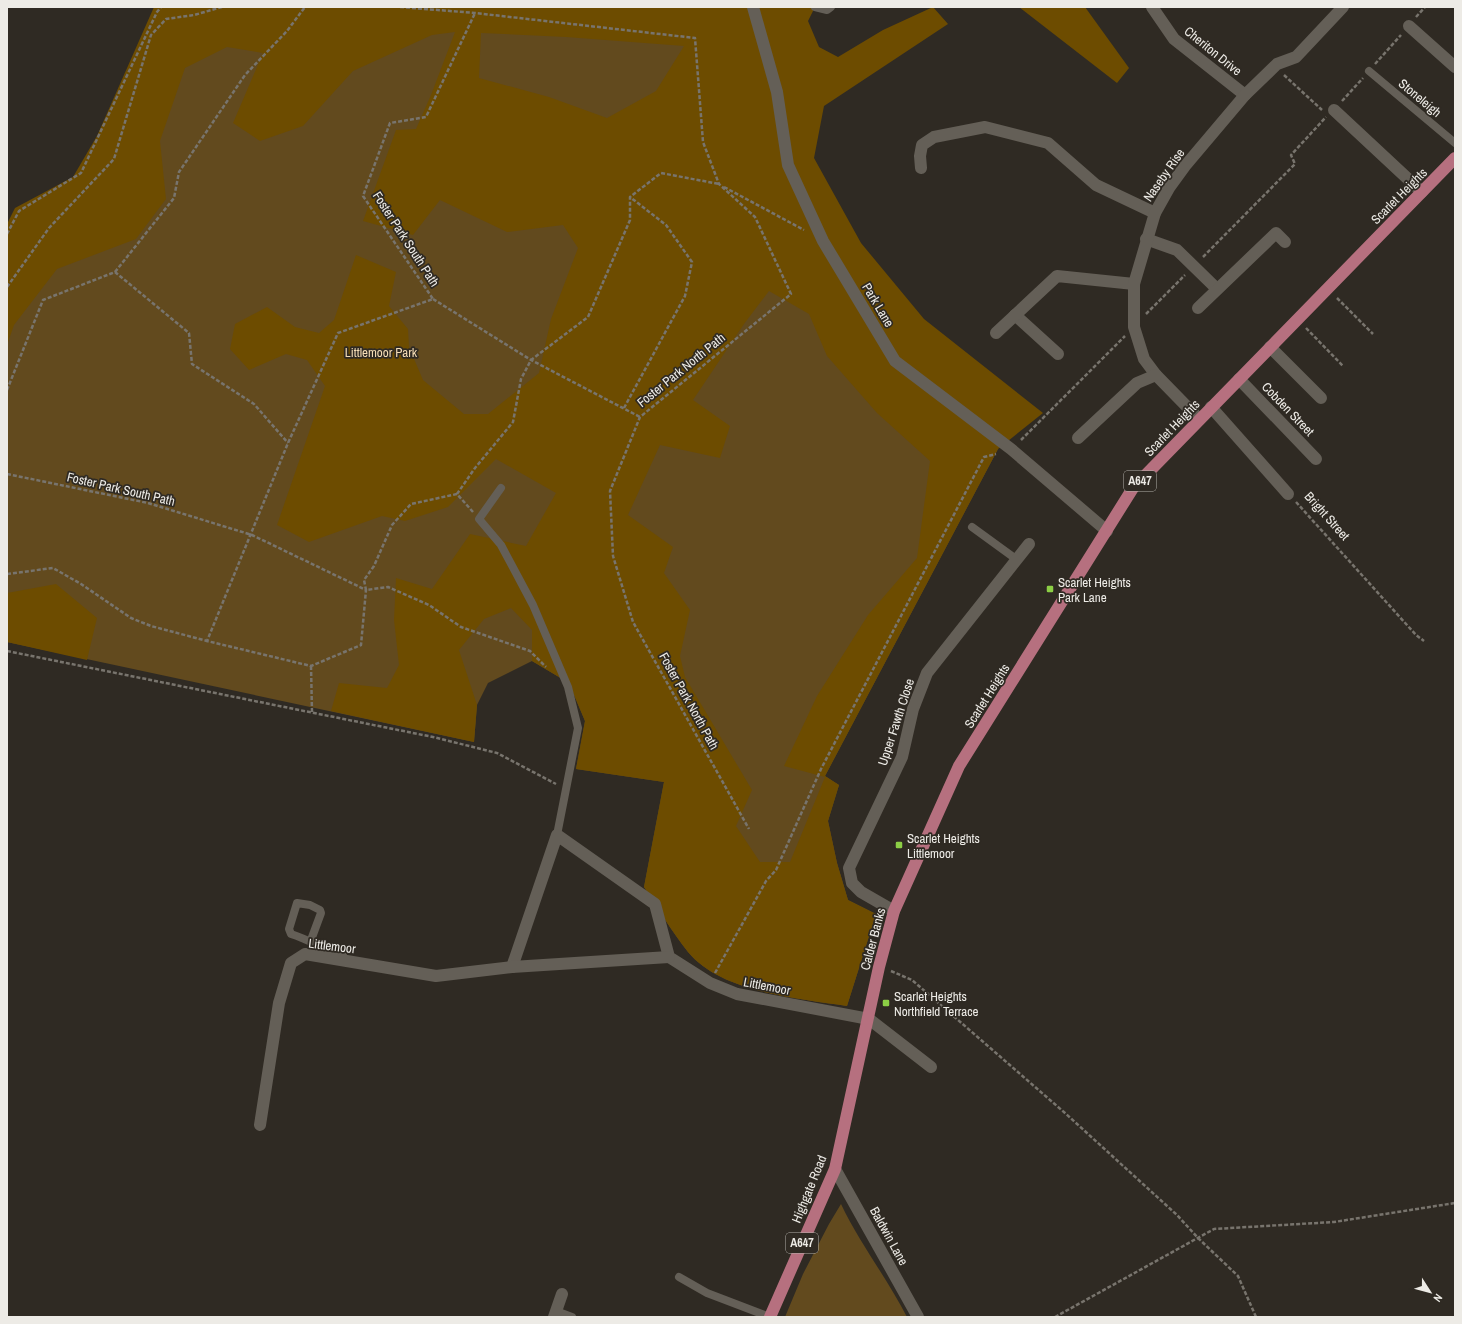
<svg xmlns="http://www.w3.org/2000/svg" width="1462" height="1324" viewBox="0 0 1462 1324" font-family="'Archivo Narrow',sans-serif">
<rect width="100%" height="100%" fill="#2f2a23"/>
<!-- green -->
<g fill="#624a1e">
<path d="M740,7L783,185L998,449L825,776L839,785L828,821L837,863L848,900L876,914L847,1006C798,998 722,993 688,952C672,932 658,908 644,887L664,782L576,769L585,721L569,683L532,661L488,683L477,705L474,742L7,642V243L88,172L142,45Z"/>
<path d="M841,1204C860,1244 887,1278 907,1317H785L803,1274L829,1224Z"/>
</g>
<!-- forest -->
<g fill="#6d4c00" fill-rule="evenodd">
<path d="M154,7H815L808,21L819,47L838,57L883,30L933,7L948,24L824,106L814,158L861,243L924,319L1043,413L998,449L825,776L839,785L828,821L837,863L848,900L876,914L847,1006C798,998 722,993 688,952C672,932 658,908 644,887L664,782L576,769L585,721L569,683L532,661V630L511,608L484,619L459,650L477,705L474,742L331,711L339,683L387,688L399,665L394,620L396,578L432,589L470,534L526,546L556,493L496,459L448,507L405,521L382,516L309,542L277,525L325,386L307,360L286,354L249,370L230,349L235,324L267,307L295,327L319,333L334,320L356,255L396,272L389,306L408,329L409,347L423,380L464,414H488L539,373L551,319L578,248L563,225L507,232L440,200L413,235L363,221L396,130L416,129L431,95L455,32L432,35L353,71L303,126L260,141L233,123L263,53L227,47L185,68L160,141L166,199L136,239L57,269L14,325L7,345V224L15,208L73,177L97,136ZM481,33L566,37L684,46L656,91L607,118L549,97L479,78ZM769,291L809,314L827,356L877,413L930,461L917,558L868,615L817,696L784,766L825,777L790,862H760L736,826L752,790L685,677L680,656L690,610L664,573L673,547L628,515L660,445L720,458L730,426L693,400L744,324Z"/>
<polygon points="1019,7 1085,7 1129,68 1117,83"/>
<polygon points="56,584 97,618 87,660 7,642 7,593"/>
</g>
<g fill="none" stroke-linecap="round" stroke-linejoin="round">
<!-- path -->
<g stroke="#78746d" stroke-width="2.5" stroke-dasharray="4 2" stroke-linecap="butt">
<polyline points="400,7 475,13 695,38 703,142 719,184 755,217 791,294 640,417 610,491 613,556 633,622 749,829"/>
<polyline points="1416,17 1425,7"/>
<polyline points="1375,64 1401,35"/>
<polyline points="1284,75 1322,110"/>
<polyline points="1342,101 1363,78"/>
<polyline points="724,187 804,230"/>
<polyline points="7,234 19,211 81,173 157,12 161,7"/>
<polyline points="1203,257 1295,164 1291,155 1326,117"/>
<polyline points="115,272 174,198 179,172 245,75 287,31 305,7"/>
<polyline points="7,287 49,228 114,159 151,35 166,19 194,15 222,7"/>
<polyline points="1337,298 1373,334"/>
<polyline points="433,299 531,360 640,417"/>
<polyline points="1146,314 1185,275"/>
<polyline points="1306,328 1343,366"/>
<polyline points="7,390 43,300 115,272 189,333 192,364 254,404 288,443"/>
<polyline points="624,408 685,296 692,262 666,225 630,197"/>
<polyline points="1021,440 1125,336"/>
<polyline points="7,474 148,503 252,535 366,590 361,645 311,666 207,641 288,443 338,333 433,299 363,196 390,123 426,117 475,13"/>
<polyline points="457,494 411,504 392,525 374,566 364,580 366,590 388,587 429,605 461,627 530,651 546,667"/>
<polyline points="1296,502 1416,635 1424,641"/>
<polyline points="473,512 457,494 475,468 513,422 521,379 531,360 588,317 630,220 630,197 661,173 719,184"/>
<polyline points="7,574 53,568 81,584 131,618 151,626 207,641"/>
<polyline points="7,651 433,737 497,753 556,784"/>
<polyline points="311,666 312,712"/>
<polyline points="891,971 912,980 1065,1113 1177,1215 1198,1238 1238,1276 1256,1317"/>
<polyline points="715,973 766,881 776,870 821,769 984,457 996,454"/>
<polyline points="1055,1317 1214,1229 1334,1222 1455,1203"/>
</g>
<!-- lane -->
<g stroke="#645f57" stroke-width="8">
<polyline points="815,7 827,10 831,7"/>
<polyline points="1369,71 1455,143"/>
<polyline points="501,488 479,519 501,545 533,605 568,687 578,728 557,835"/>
<polyline points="972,527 1016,559"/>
<path d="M311,940L321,913L320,910L310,905L297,903L289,929L291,934C310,940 325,950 343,956"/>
<polyline points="679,1277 707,1293 770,1317"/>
<polyline points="556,1311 572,1317"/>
</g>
<!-- street -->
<g stroke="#645f57" stroke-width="12">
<polyline points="753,7 777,92 788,165 823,241 895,361 1011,449 1107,531"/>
<polyline points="1152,7 1174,39 1245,95"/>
<polyline points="1409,26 1455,67"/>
<polyline points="1334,110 1422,192"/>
<polyline points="921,168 920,156 922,145 934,137 985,127 1048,143 1096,185 1155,213"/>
<polyline points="1146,239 1177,250 1217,289"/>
<polyline points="1198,308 1276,233 1285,242"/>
<polyline points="1015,315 1058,354"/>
<polyline points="996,333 1057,276 1134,284"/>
<polyline points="1270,347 1321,398"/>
<polyline points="1239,379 1316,459"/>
<polyline points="1211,407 1288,494"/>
<polyline points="1199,419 1156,375 1144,359 1134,327 1134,284 1155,213 1169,188 1185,166 1245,95 1277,64 1296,57 1343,7"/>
<polyline points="1078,438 1137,383 1156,375"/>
<polyline points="894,911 861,892 852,883 849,868 902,757 913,709 927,673 1029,544"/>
<polyline points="512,967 557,835 655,904 669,957 710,983 737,994 869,1019 931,1067"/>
<polyline points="260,1125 279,1003 291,963 305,954 436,976 512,967 669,957"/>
<polyline points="835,1169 918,1317"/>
<polyline points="554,1317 562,1294"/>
</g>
<!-- primary -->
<polyline stroke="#b6707f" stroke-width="12" points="770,1317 835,1169 879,967 894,911 959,766 1133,488 1455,158"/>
</g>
<!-- markers -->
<g fill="#8cce45" stroke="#2f2a23" stroke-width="1.5">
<rect x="1046" y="585" width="8" height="8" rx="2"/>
<rect x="895" y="841" width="8" height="8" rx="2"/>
<rect x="882" y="999" width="8" height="8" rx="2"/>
</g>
<g text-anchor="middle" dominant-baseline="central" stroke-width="3.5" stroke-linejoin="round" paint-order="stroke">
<!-- shield labels -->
<g fill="#2f2a23" stroke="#b4b1ac" stroke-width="1">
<rect x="1124" y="471" width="32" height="20" rx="3"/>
<rect x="786" y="1233" width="32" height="20" rx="3"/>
</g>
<g font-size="12" font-weight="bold" fill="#edebe6">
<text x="1140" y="481">A647</text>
<text x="802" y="1243">A647</text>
</g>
<!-- street labels -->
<g font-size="13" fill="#edebe6" stroke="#2f2a23">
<text transform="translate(1213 51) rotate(39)">Cheriton Drive</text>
<text transform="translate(1420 98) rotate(40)">Stoneleigh</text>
<text transform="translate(1164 175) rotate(-55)">Naseby Rise</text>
<text transform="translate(1399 196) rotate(-45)">Scarlet Heights</text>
<text transform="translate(406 239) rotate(57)">Foster Park South Path</text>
<text transform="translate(878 305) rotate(59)">Park Lane</text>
<text transform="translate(681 370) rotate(-39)">Foster Park North Path</text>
<text transform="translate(1288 409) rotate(46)">Cobden Street</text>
<text transform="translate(1172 428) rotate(-46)">Scarlet Heights</text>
<text transform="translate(121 489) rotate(13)">Foster Park South Path</text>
<text transform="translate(1327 516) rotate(48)">Bright Street</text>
<text transform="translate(987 696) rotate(-58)">Scarlet Heights</text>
<text transform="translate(689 701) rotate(61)">Foster Park North Path</text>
<text transform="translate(896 722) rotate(-72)">Upper Fawth Close</text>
<text transform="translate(873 939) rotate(-75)">Calder Banks</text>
<text transform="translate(332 946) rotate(7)">Littlemoor</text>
<text transform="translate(767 986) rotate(11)">Littlemoor</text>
<text transform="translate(809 1189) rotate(-68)">Highgate Road</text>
<text transform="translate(889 1236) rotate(61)">Baldwin Lane</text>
</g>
<!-- park labels -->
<g font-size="13" fill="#f5ddb6" stroke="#2f2a23">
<text x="381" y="352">Littlemoor Park</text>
</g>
<!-- poi labels -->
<g font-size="13" fill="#edebe6" stroke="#2f2a23" text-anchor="start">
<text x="1058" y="582">Scarlet Heights<tspan x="1058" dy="15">Park Lane</tspan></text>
<text x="907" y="838">Scarlet Heights<tspan x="907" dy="15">Littlemoor</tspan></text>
<text x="894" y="996">Scarlet Heights<tspan x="894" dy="15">Northfield Terrace</tspan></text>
</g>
</g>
<!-- border -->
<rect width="1462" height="1324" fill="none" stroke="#edebe6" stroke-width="16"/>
<!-- north arrow -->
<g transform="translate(1430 1292) rotate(126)" stroke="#2f2a23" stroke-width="3" paint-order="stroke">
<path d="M0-3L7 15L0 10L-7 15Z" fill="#edebe6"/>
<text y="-6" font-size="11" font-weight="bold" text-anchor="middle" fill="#edebe6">N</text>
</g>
</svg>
